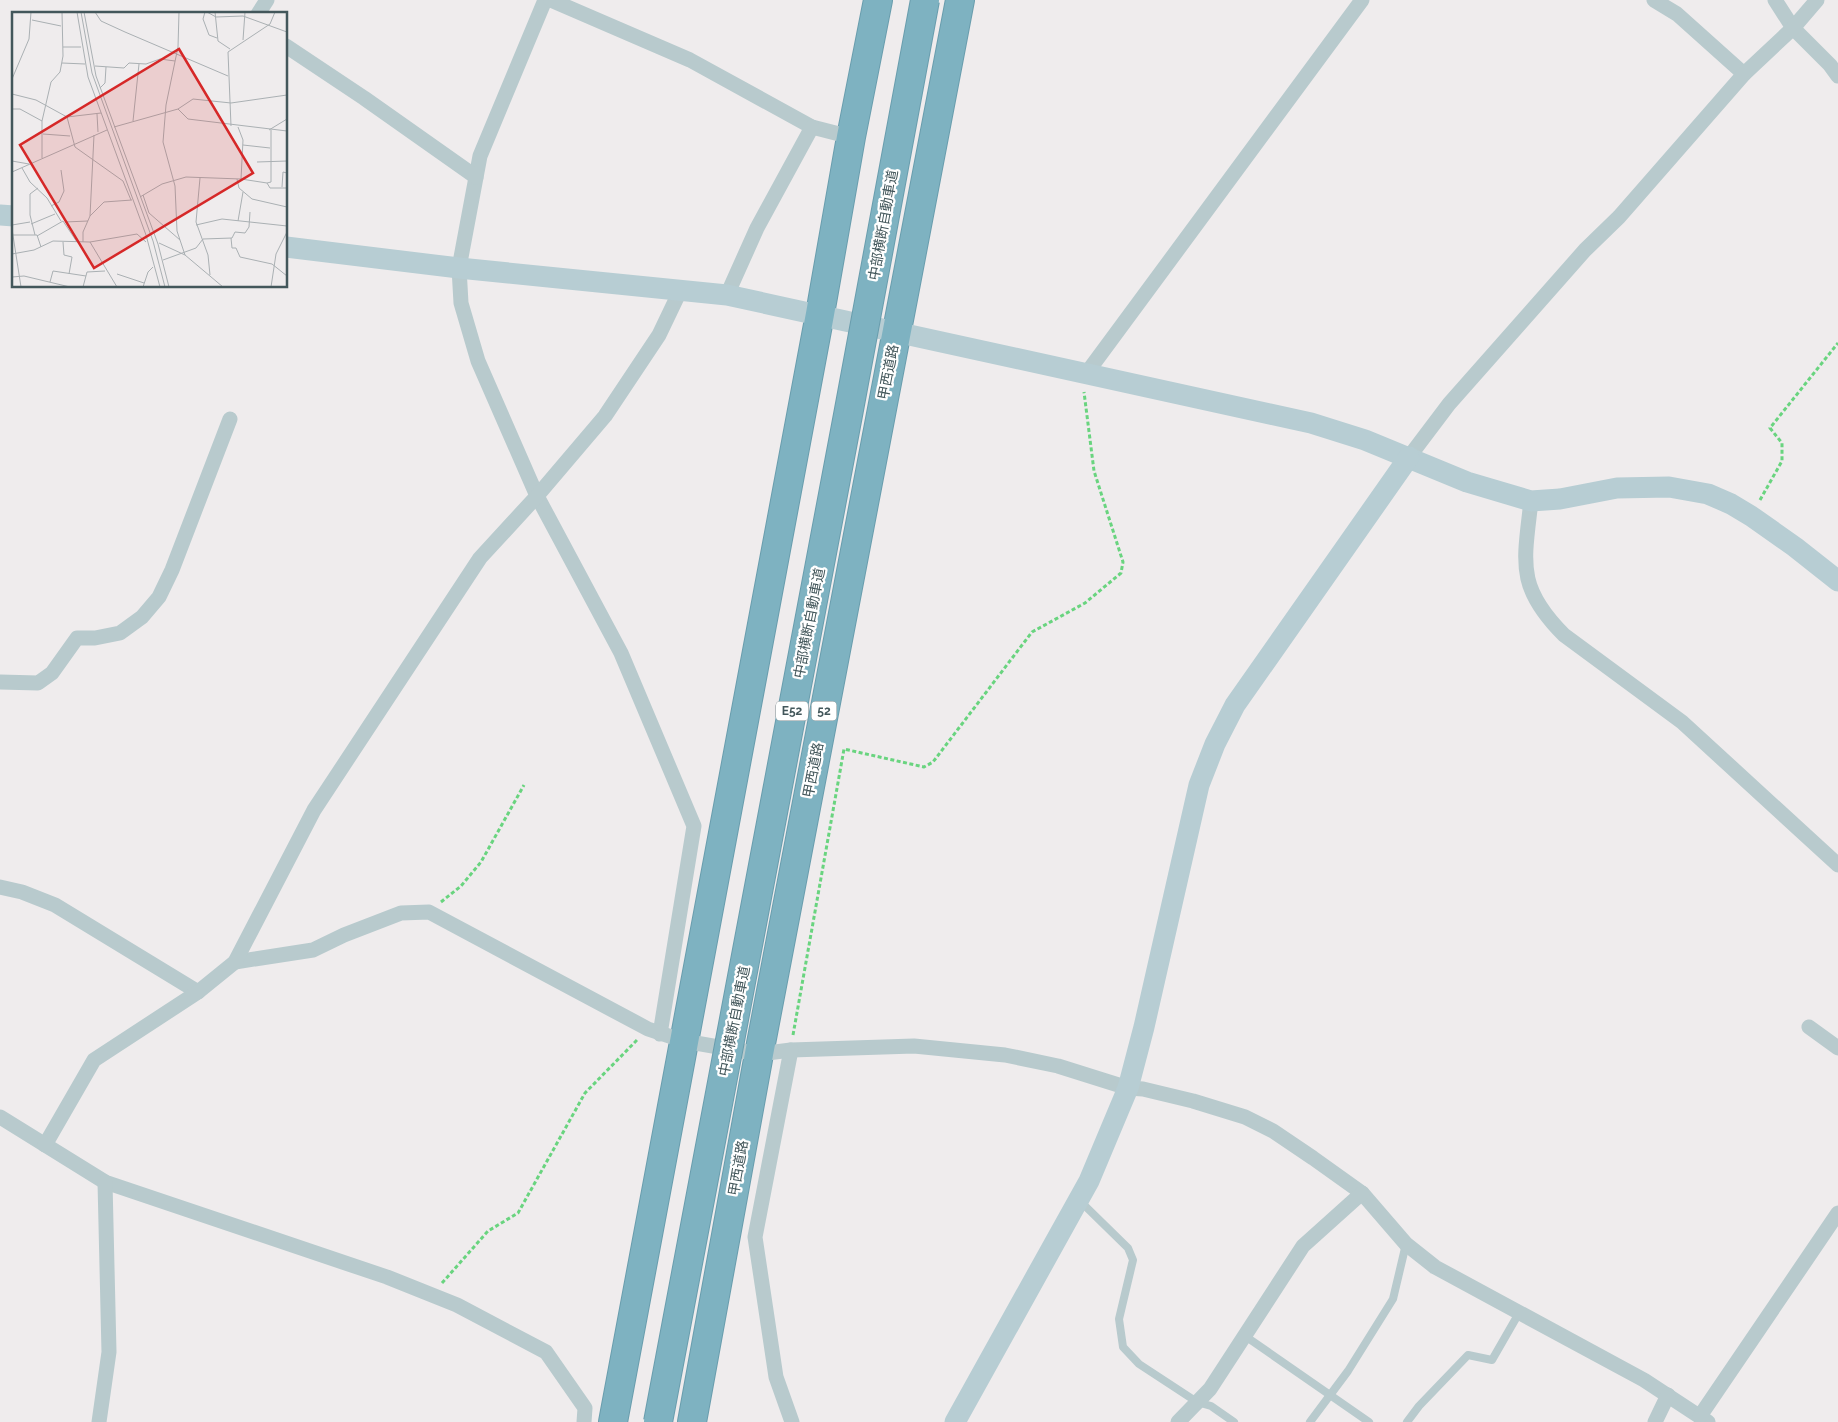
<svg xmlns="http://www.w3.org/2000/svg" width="1838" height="1422" viewBox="0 0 1838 1422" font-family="Raleway,'Noto Sans JP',sans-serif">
<rect width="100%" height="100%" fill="#efeced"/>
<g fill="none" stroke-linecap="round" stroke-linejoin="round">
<defs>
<g id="highway">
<polyline points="613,1422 820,314 851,137 878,0"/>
<polyline points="692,1422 759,1054 960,0"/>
</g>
</defs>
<!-- highway casing -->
<use href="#highway" stroke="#699dad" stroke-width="30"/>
<!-- path -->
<g stroke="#69d47f" stroke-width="3" stroke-dasharray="4 2.5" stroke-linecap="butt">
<polyline points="1760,500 1782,461 1782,443 1770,428 1838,343"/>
<polyline points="441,902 461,886 481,862 524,785"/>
<polyline points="793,1035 844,749 924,767 933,762 1032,632 1085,603 1121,573 1123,562 1094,471 1084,392"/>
<polyline points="442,1283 488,1231 518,1213 585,1093 637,1040"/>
</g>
<!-- lane -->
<g stroke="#b8cacd" stroke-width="8">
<polyline points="1080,1201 1128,1248 1133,1260 1119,1319 1123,1347 1139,1364 1197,1402 1211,1406 1234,1422"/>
<polyline points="1245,1336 1369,1422"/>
<polyline points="1310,1422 1348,1371 1393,1299 1406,1244"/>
<polyline points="1407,1422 1419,1406 1468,1355 1492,1360 1519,1313"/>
</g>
<!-- street -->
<g stroke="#b8cacd" stroke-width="15">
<polyline points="545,0 480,156 459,268 461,303 478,361 537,496 621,653 694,826 660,1034"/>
<polyline points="551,0 690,60 812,127 851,137"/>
<polyline points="1654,0 1677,14 1744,74"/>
<polyline points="1775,0 1793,28 1830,65 1838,76"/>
<polyline points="258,14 267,0"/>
<polyline points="286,46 364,98 476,177"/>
<polyline points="727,295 757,228 812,127"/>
<polyline points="1086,374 1362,0"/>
<polyline points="1409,457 1449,404 1585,250 1619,217 1744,74 1793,28 1817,0"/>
<path d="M1531,501C1524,563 1516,587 1564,635L1682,722L1838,865"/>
<polyline points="0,682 38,683 52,673 77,638 95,638 120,633 142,617 159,597 172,570 230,419"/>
<polyline points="0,887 22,892 55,905 198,992"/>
<polyline points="235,962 313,950 344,935 401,913 429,912 648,1029 684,1041 759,1054 791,1050 914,1046 1005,1055 1058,1066 1128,1088 1143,1089 1193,1101 1245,1117 1273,1131 1313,1158 1362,1193 1406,1244 1435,1267 1644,1380 1708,1422"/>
<polyline points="1809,1027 1838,1048"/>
<polyline points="791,1050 755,1237 776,1377 792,1422"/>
<polyline points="0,1117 105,1182 387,1277 457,1305 546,1352 585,1408 584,1422"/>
<polyline points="45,1145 94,1060 198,992 235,962 314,810 480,558 537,496 605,416 659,335 681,289"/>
<polyline points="1700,1416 1838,1213"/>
<polyline points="99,1422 109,1352 105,1182"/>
<polyline points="1178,1422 1210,1389 1303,1246 1362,1193"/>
<polyline points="1655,1422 1668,1395"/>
</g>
<!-- secondary -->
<g stroke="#b7cdd3" stroke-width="21">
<polyline points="0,215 14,216"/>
<polyline points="286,247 459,268 727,295 1311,423 1365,440 1467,482 1531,501 1560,499 1617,488 1669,487 1708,494 1731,504 1751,516 1795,547 1838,581"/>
<polyline points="955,1422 1089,1181 1128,1088 1144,1027 1199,785 1215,744 1235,705 1409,457"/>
</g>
<!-- highway -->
<use href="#highway" stroke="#7eb2c1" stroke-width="28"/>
<defs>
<polyline id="highway-bridge" points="658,1422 848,415 925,0"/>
</defs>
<!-- highway-bridge casing -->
<use href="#highway-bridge" stroke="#699dad" stroke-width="30" stroke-linecap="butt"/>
<!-- highway-bridge -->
<use href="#highway-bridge" stroke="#7eb2c1" stroke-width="28"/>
</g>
<g text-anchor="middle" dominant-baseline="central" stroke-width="4.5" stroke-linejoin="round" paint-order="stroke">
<!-- shield labels -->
<g fill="#fff" stroke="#7b898c" stroke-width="1">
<rect x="776" y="701.5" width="32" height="19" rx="4"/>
<rect x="811.5" y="701.5" width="25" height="19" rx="4"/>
</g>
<g font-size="12" font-weight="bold" fill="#43575b">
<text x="792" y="711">E52</text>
<text x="824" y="711">52</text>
</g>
<!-- street labels -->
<g font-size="14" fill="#43575b" stroke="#fff">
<text transform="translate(883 225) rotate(-80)">中部横断自動車道</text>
<text transform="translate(888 372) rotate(-79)">甲西道路</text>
<text transform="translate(809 623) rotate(-79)">中部横断自動車道</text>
<text transform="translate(813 770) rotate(-79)">甲西道路</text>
<text transform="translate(734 1021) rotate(-79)">中部横断自動車道</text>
<text transform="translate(738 1168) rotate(-80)">甲西道路</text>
</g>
</g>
<!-- overview -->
<g transform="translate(12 12)">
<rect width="275" height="275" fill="#efeced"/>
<path fill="none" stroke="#aab0b3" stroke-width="1" d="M65,0L76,65L134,223L148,275M69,0L80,61L141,229L153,275M72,0L84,64L146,232L157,275M83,0L89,9L113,20L216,64M167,0L166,35L154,93L151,130L163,174L165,219L173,243M193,0L191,7L197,23L205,26M195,0L204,5L231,4L275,20M203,0L206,29L218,37M20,8L49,14M231,28L233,0M51,35H69M50,51L73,52M83,54L112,56L117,51L134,52L148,47L163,49M0,67L17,27L19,0M88,76L93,71L94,55M0,82L24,88L55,105L89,101M0,97H8L30,109M166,97L176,107L275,119M85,102L86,120M55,105L63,135L111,169L119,188M121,109L127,52M219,114L216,40L258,12L263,0M102,115L166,97L181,87L219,91L275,83M226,115L231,128L229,167M257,118L275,107M31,122L58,124M231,133L258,136M30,146V109L39,70L48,60L51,44L50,0M0,149L17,152M245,150L275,149M10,156L18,170L35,186L49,209M0,160L95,118M188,166L184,210L196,243L198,263M225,167L227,176L240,187L275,195M255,171L259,170V118M270,175L271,160L275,161M131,183L137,201L168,228M128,185L150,172L174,165L229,167L255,171L258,176H275M39,194L47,190L52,179L49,158M78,204L92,190L120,188M226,209L231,180M53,210L76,209M19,212L43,202M0,213L18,210M184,213L210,207L275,214M0,217L9,275M1,223H25L29,235M23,223L18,203V182L26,176M25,224L51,209L65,230M219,226L220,236H224L228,245L260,252L275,264M51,230L52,243L60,245L57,262M71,230V220L78,204L82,123M78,230L105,275M147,231L173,243L211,275M0,242L22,238L41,229L78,230L125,222L134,230M151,248L184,236L191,227L220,226L223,220L233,221L237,215L238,200M105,262L132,271M0,265L12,264L58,275M38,270L41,259L74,264M71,275L75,260L93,259M131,275L136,260L141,255M259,275L264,242L275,220"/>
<path fill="#d62828" fill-opacity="0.15" stroke="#d62828" stroke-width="2.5" d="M167,37L241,161L82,256L8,133Z"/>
<rect width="275" height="275" fill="none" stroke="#43575b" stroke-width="2.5"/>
</g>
</svg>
